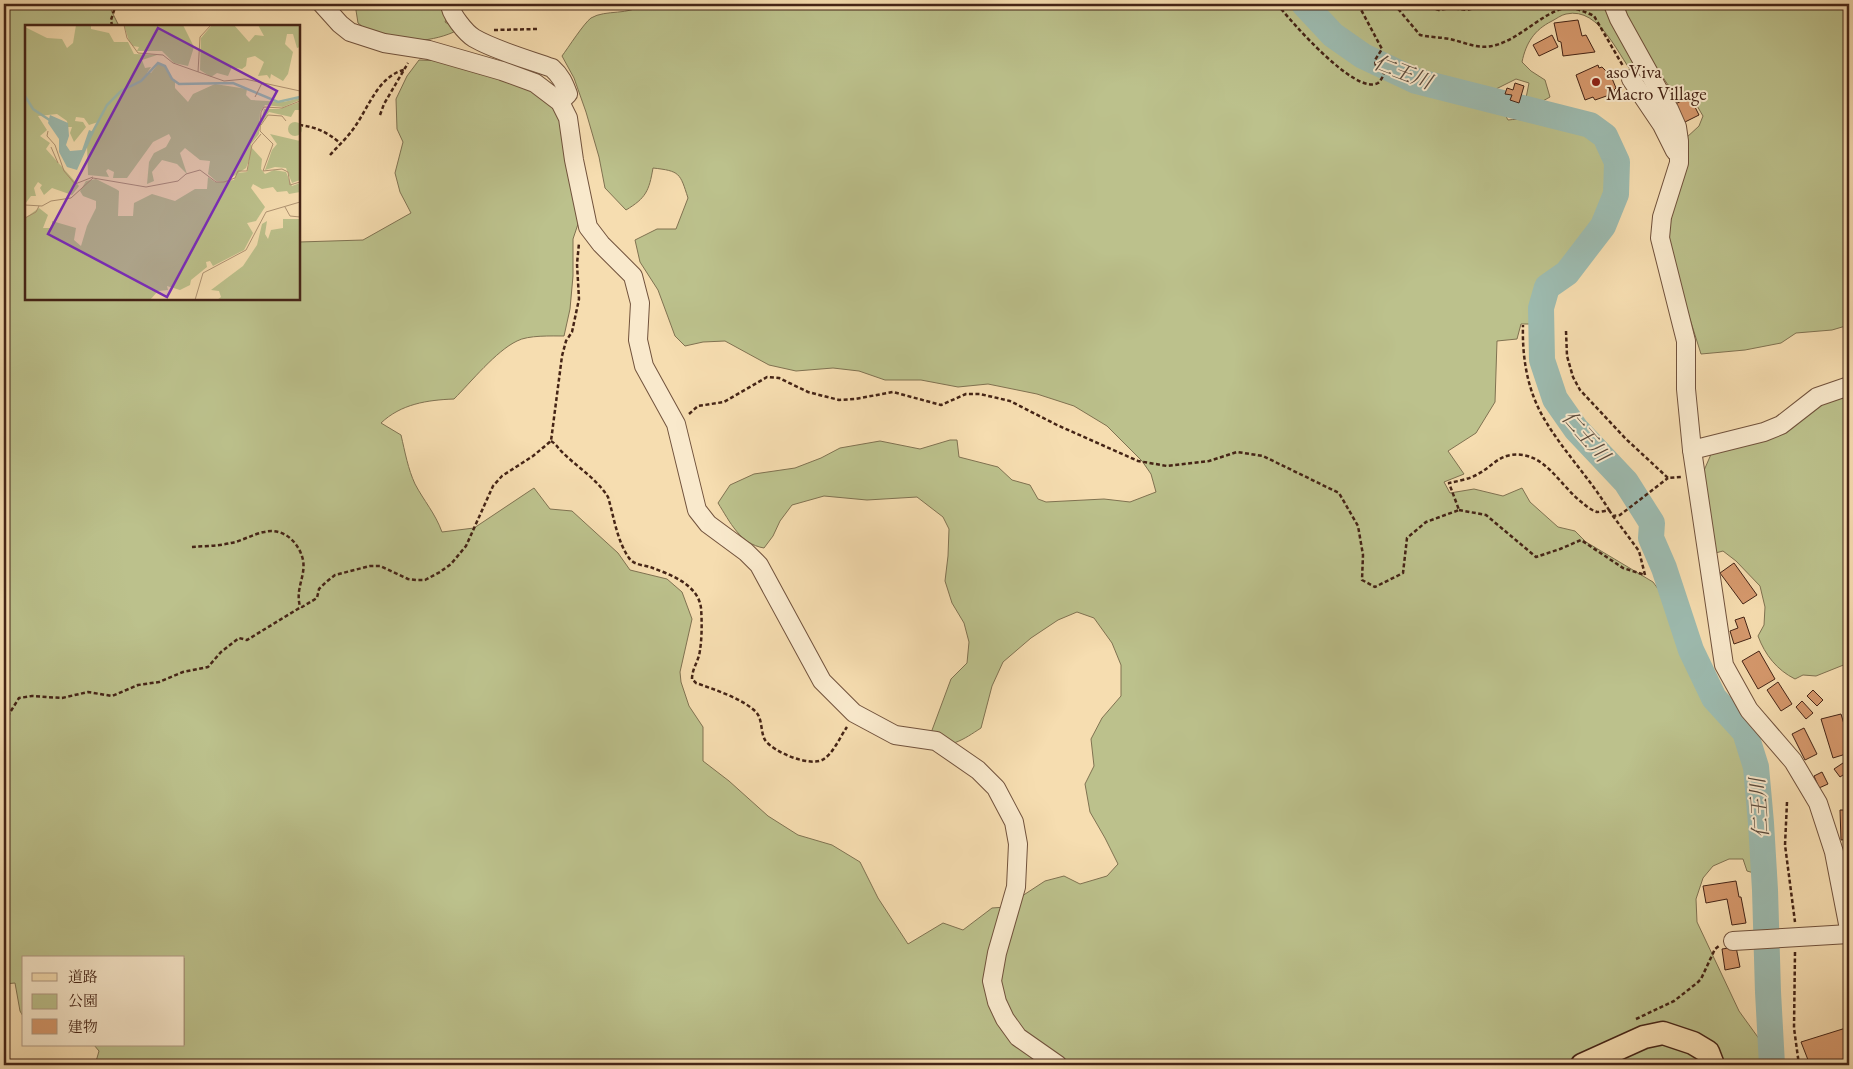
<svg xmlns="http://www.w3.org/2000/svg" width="1853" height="1069" viewBox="0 0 1853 1069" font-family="'EB Garamond','Noto Serif JP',serif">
<rect width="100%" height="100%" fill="#f6ddb0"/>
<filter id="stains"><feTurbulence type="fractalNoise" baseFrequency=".004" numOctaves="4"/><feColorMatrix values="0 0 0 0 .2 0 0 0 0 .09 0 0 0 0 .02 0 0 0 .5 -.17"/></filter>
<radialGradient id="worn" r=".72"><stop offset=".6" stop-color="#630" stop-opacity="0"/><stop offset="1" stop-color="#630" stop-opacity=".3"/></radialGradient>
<!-- green -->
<g fill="#bcc18c" stroke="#807251">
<path d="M4,4H59L61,5L63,4H108L119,26H26V299H299V242L363,240L411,213L400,192L395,173L403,142L397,129L396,99L407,76L419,60L444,61L514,69L554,106L565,126L580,218L573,239V276L570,309L564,336C552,336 528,335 517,341C496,351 471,382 454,399C427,400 401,404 381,423L401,435C405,452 408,469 415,484C424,501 435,513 442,532L474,528L534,488L550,509L572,511L618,553L630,570L667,579L682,592L692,619L680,672L681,682L689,706L703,727V761L729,781L768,816L798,835L832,845L860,862L878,898L908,944L943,923L963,930L992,908L1006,907L992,1004L1002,1031L1048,1065H95L99,1051L94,1045H184V958H24V1018L20,1011L15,983L4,984Z"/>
<path d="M355,4H454L445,22L458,30C435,42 399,45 375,34C369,32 363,27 358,23Z"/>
<path d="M643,4H1609L1655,94C1647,92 1643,87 1638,80C1619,59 1601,6 1566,14C1561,15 1556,19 1552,21C1534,30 1526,43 1522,62L1531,71L1545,80L1550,97L1541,102L1525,103L1529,83L1516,79L1492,91L1508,120C1521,118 1532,122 1545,123C1580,128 1602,123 1608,166C1610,176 1612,190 1609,200C1605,215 1576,255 1566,267C1559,274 1548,279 1543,287C1536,298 1537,311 1537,324H1521L1517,339L1497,341L1495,402L1476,433L1448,451L1464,474L1444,482L1450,493L1474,489L1503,496L1522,488L1530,502L1558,527L1575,531L1586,542L1653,582L1673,609L1688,654L1712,708L1737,735L1748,768L1757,856L1754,873L1747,871L1743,859H1729L1713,866L1703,878L1696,899L1697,922L1739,1011L1765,1047L1767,1065H1721L1642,1029L1568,1065H1067L1012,1022L998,978L1019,898L1045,881L1064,876L1080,884L1107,876L1118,864L1105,838L1090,812L1085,784L1094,766L1091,739L1102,718L1121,696V665L1112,643L1094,618L1077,612L1058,620L1031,638L1003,662L992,686L981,728C964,739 948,751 928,741L951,679L967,663L969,642L964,623L952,603L945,581L948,556L949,529L943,517L917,497L867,500L824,496L792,505L780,521L773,536L764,548C740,544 730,522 718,503L730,485L754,474L795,468L821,458L840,448L880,441L920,449L950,440H957L959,457L998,467L1012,480L1030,485L1038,499L1046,502L1104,499L1130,502L1156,492L1151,474L1142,461L1107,426L1074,406L1037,394L988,384L958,387L921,380H885L859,371L833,368L796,371L769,365L725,341L703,342L685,346L675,336L658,290L640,262L635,240L657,229H676L688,198C680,173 680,171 653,168C649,191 646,198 626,210L605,188L599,157L586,112L574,78L562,56C568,48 584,23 591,18C606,9 629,16 643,4Z"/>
<polygon points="1620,4 1849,4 1849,325 1832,330 1796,333 1781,343 1745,350 1701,354 1666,243 1686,138 1699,126 1703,116 1690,94 1668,85 1641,44"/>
<path d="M1849,391V666L1846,664L1816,676L1803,675L1795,679C1777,670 1765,655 1758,636L1764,625L1765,607L1760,586L1736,561L1723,551L1704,556L1702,475L1712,452Z"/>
<polygon points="1666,1044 1694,1055 1702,1065 1597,1065 1635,1048"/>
</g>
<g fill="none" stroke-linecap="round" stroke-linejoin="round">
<!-- river -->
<polyline stroke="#9dbbb0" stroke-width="26" points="1304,4 1333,35 1363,56 1416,81 1590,125 1605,136 1617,162 1616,194 1603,226 1567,273 1547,287 1541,308 1542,360 1555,399 1576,429 1626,482 1652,523 1651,538 1664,568 1691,650 1714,698 1745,732 1756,767 1761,823 1765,890 1768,992 1772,1065"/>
</g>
<!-- building -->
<g fill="#d6996d" stroke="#452416">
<polygon points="1578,20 1582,36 1586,35 1595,52 1563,56 1561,42 1558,41 1554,23"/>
<polygon points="1552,35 1558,47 1539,56 1533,45"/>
<polygon points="1598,65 1599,68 1602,67 1611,76 1616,88 1614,90 1615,93 1595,100 1593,97 1585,100 1576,75"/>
<polygon points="1515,83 1524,86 1519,103 1510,100 1512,95 1505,94 1507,88 1513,90"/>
<polygon points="1690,97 1699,115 1683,123 1673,105"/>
<polygon points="1734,563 1757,595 1743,604 1720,573"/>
<polygon points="1744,617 1751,638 1734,644 1730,631 1738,628 1735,620"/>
<polygon points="1759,651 1775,679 1758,689 1742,661"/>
<polygon points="1778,682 1792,704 1781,711 1767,690"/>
<polygon points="1813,690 1823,700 1817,706 1807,696"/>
<polygon points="1802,701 1813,713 1806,719 1796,707"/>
<polygon points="1841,714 1849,741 1849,753 1833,758 1821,719"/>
<polygon points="1804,728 1817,754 1805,760 1792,734"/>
<polygon points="1849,759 1849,771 1840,777 1834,769"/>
<polygon points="1822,772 1828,784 1819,788 1814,776"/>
<polygon points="1840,810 1849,810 1849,839 1841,840"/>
<polygon points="1736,881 1739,897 1741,897 1746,923 1732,925 1727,899 1706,903 1703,886"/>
<polygon points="1736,947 1740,967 1725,970 1722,949"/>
<polygon points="1849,1027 1849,1065 1810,1065 1801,1042"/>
</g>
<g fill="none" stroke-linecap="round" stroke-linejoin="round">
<defs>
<g id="minor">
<polyline points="322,4 340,24 350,32 384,43 429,50 502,71 535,83 560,102 568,118 574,160 588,227 601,244 633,276 640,303 638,340 644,366 676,424 697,510 708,524 746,552 759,565 822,681 854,713 895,735 936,741 978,770 996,788 1014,822 1018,844 1016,887 997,953 992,981 997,1002 1005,1019 1018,1037 1058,1065"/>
<path d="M450,4C450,14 466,33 474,38C494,50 530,60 552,68C561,76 564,83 568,94L560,102"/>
<polyline points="1613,4 1619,19 1669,109 1677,127 1679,141 1679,163 1662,217 1660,238 1686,341 1686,389 1692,450 1724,665 1749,710 1793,761 1818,803 1834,852 1849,929"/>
<polyline points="1631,79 1662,125 1675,151"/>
<polyline points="1692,450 1764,432 1781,425 1817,397 1849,386"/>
<polyline points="1733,941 1849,934"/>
</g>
<polyline id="major" points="1582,1065 1644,1037 1663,1033 1693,1043 1708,1052 1713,1065"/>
</defs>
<!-- minor casing -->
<use href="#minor" stroke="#71523c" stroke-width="20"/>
<!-- major casing -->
<use href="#major" stroke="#452416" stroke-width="25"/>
<!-- path -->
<g stroke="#452416" stroke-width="2.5" stroke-dasharray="4 2.5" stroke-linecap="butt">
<path d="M1277,4C1290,20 1355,96 1378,83C1381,81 1383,76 1384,73L1376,67L1375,60L1382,49L1358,4"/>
<path d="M1394,4L1420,35C1428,37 1436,37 1443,38C1462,40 1477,51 1496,45C1521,38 1542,13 1565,8C1574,7 1586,12 1594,16L1623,66"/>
<polyline points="1424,4 1428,7 1439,10 1450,8 1467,10 1492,4"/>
<polyline points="112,26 111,20 116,4"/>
<polyline points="494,30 538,29"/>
<polyline points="380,115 384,104 408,63"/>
<path d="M299,125C316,127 327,132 340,143"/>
<path d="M330,155C339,145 349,136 356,125C369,106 379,76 404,70"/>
<polyline points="1566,331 1567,356 1573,377 1580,390 1626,439 1668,478 1681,477"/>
<path d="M689,414L698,406L724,402L767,377L779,378L808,392L839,400L855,399L893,392L941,405L966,394H980L1010,401L1057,425L1138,461L1167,466L1209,461L1237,452L1263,456L1339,493L1358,526L1363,555L1362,580L1375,587L1403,573L1407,538L1426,522L1459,510L1449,483C1458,481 1470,479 1478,474C1490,468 1497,457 1511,455C1545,450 1560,487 1584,504C1587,507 1593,511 1597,512C1600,512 1605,511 1609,510C1589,477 1561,449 1542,415C1527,388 1522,356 1523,325"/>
<path d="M551,441C556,444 558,448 562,452C577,467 597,479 608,497C614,517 617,541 629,558C634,565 643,565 650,567C669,574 698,584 701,608C702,620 702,638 700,650C699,661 692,668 692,679L696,683C713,689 741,698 755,711C763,718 760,731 765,740C773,752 811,768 824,759C834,752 840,737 847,727"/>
<polyline points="1459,510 1486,515 1536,557 1560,549 1581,540 1623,568 1645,575 1639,551 1613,516"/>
<polyline points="1609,510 1613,516 1620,515 1668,478"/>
<path d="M192,547C204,546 218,546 231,543C242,541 253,534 264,532C283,527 299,542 303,560C306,576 295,589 300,606L302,607L317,598L319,589L326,582L335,575L370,566H380L408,579L416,580H425L440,572L451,564L466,546L493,486L502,476L533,456L551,441L562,356L566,341L572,332L579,299L577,264L579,243"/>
<polyline points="4,722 19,698 32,696 62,698 88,692 112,696 138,685 159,682 183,672 208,667 221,652 239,638 247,640 301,607"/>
<polyline points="1787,802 1785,845 1795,922"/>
<polyline points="1795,952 1794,1028 1799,1065"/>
<polyline points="1636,1019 1674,1001 1697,983 1701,979 1715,949 1719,946"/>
</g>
<!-- minor -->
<use href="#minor" stroke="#f9e9cc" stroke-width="18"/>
<!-- major -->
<use href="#major" stroke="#f6ddb0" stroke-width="22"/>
</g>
<!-- markers -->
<circle fill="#8f2418" stroke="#f9e9cc" stroke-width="2" cx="1596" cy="82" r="5"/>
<g text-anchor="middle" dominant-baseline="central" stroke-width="4" stroke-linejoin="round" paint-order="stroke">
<!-- poi labels -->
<g font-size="19" fill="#452416" stroke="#f9e9cc" text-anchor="start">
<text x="1606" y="71">asoViva<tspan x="1606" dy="22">Macro Village</tspan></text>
</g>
<!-- water labels -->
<g font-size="20" font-style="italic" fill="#5b4a3c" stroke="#f9e9cc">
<text transform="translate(1403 72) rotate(21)">仁王川</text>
<text transform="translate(1586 436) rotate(49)">仁王川</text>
<text transform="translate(1759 808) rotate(-94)">仁王川</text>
</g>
</g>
<!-- overview -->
<g transform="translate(25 25)">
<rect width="275" height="275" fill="#f6ddb0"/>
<path d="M51,0H66V4L84,8L89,17H103L109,29L132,30L117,35L120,43L126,42L122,48H126L133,39L141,42L150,57V63L163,77L168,69L190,59L222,64L221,70L226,75L259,77L275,73V75L258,82L240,80L235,87L234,109L226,119L227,128L221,143L201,156H191L183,149L185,136L175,135L160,123L155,128L162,149L152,139L137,135L127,147L129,156L122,159L124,137L129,128L141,122L146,113L144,109L128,117L102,153H88L89,147L83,144L81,146L84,152L63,150L62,120L73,97L64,100L59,93L51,92L50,96L58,97L61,102L49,117L45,108L47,102H43L42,96L32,89L13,91L22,105L15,111L25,118L21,124L54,161L47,170L27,163L19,170L15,163L17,160L13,157L9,163L11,171H6L0,179V2L22,13L37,14L42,23L48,18ZM99,0H158L169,22L163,41L149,38L137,26H112L114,22L108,21L104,16ZM187,0H209L224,17L230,10L239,11L233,0H275V22L272,23L268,9H262L260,19L268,27L263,49L258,56L246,49L245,54L242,50L233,51L239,37L230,31L222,33L221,41L217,44L207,42L203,51L192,48L186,52L175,45L176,13ZM275,77V85H270L266,92L244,87L236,99L239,84H254ZM263 104a7 7 0 1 1 14 0a7 7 0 1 1-14 0ZM245,109L275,116V155L267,158L261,143L250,142L240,145L247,125L252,119ZM227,123L237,134L236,144L240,149L249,145L261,147L267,161L275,158V167L264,169L262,166L252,167L248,162L237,164L228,159L226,163L240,182L231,196L222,198L228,208L219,225L188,241L185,236L181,237L182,242L166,255L165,260L155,265L142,261L143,265L133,266L125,275H0V193L14,183L23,190L18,203H27V196L51,203L49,215L56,221L62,201L71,183V176L58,171L55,166L61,156L71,154L91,164L94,166L93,191H108L109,178L127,169L150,176L170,164H182L183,152L190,157L209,155L212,148L222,147ZM258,194H275V275H192L196,272L194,266L186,265L218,241L232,220L237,199L242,196L240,209L243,214L246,205L258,203Z" fill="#bcc18c"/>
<path d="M25,90L43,98L44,111L41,120L45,126L57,125L64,105L69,107L52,145L42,142L34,127V114L23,98Z" fill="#9dbbb0"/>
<path fill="none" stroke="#9dbbb0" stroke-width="2.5" d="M0,71L8,84L26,96M66,110L82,80L96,66L116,56L133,38L140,41L147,54L154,59L208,58L253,77L275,72"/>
<path fill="none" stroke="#af9372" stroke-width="1" d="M99,0L102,13L113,28L138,30L148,38L199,56L220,54L275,66M173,47L175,12L186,0M230,72L237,58M275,76L257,83L239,82L236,87L235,106L248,119L238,146L257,144L263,147L265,160L275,157M236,100L243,90L257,91L261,96M23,106L22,111L30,120L39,146L50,159L68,152M26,122L33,138M0,180L17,181L26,176L46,173L68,153L121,162L153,156L161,149L175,145L191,157H199L210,153L213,146H222L227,120L236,109M260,182L265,191L275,192M0,193L11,187L14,181M170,275L178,248L221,225L241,187L275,177"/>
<path fill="#7b2cbf" fill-opacity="0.15" stroke="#7b2cbf" stroke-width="2.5" d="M133,3L252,66L142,272L23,209Z"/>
<rect width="275" height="275" fill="none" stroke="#452416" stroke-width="2.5"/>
</g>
<!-- margin -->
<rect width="1853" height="1069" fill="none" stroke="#f6ddb0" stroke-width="20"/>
<rect x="5" y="5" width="1843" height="1059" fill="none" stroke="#452416" stroke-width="2.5"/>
<rect x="10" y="10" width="1833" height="1049" fill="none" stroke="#452416"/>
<!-- legend -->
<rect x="22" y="956" width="162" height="90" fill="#f9e9cc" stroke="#b19a83"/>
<rect x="32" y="973" width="25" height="8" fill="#f6ddb0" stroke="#b19a83"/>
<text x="68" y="982" font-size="15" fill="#452416">道路</text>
<rect x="32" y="994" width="25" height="15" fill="#bcc18c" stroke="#b19a83"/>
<text x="68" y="1006" font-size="15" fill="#452416">公園</text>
<rect x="32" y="1019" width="25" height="15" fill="#d6996d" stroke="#b19a83"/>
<text x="68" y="1032" font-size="15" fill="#452416">建物</text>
<rect width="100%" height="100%" filter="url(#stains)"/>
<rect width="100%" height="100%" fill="url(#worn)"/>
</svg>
